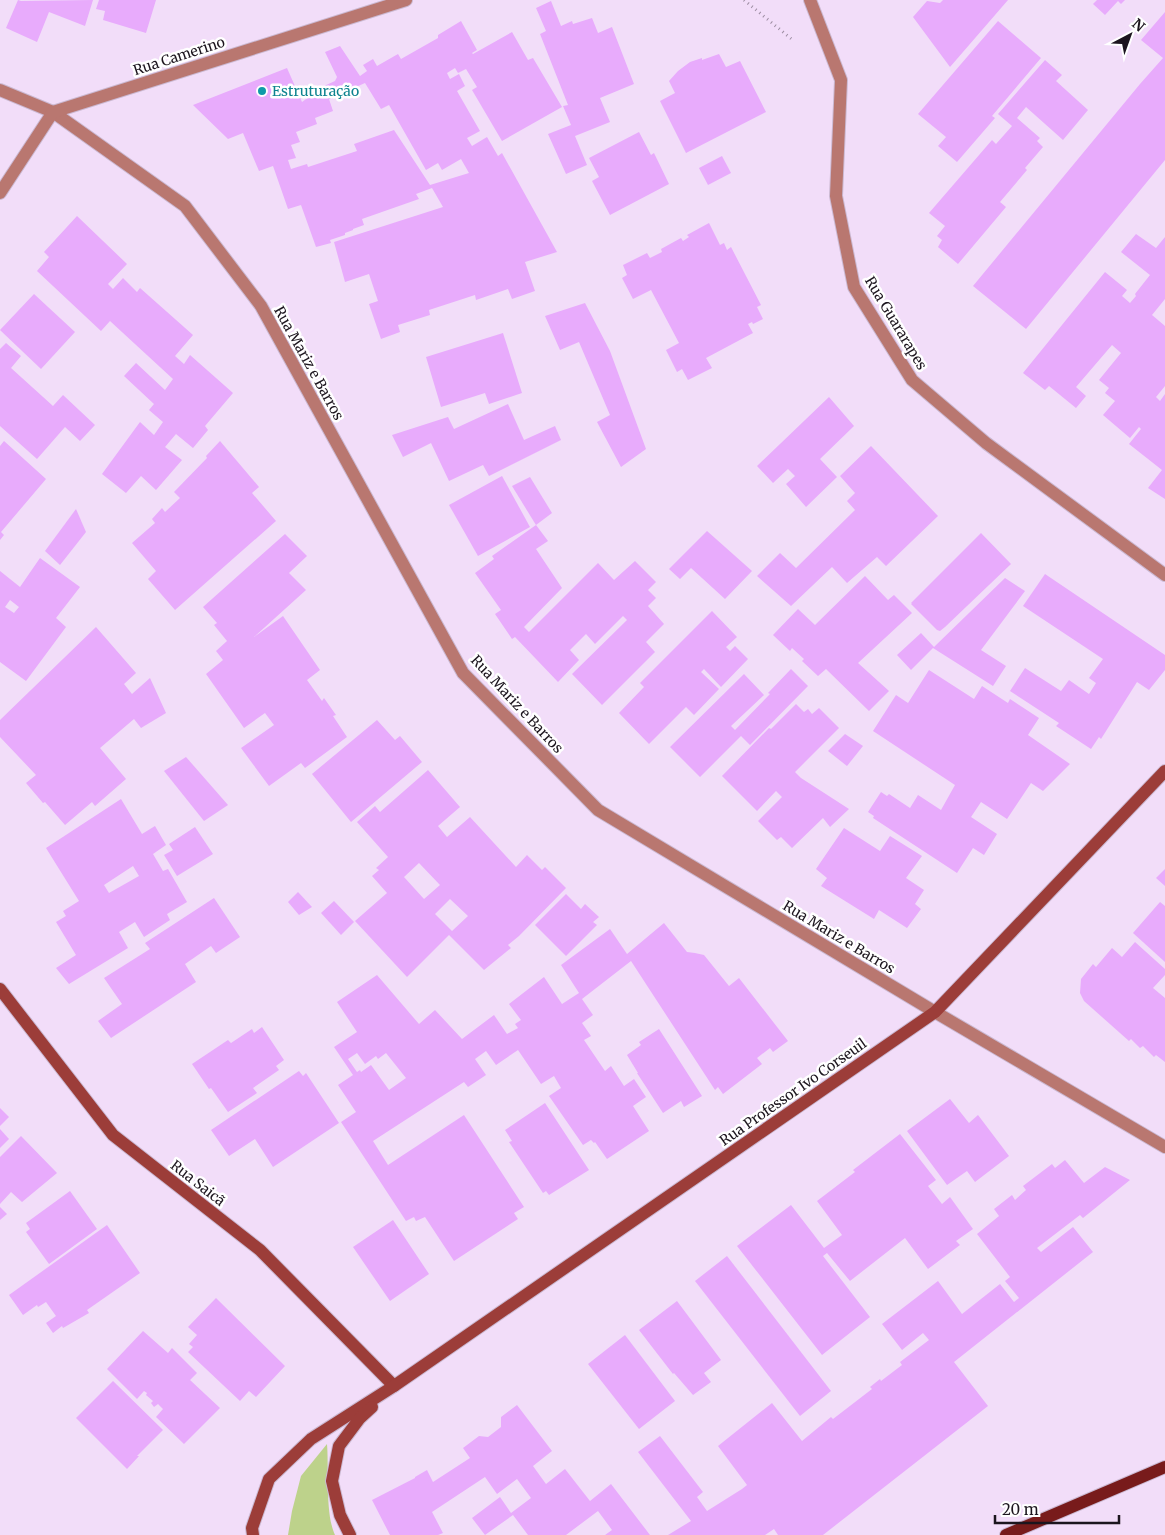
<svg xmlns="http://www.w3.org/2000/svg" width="1165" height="1535" viewBox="0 0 1165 1535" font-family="Merriweather,serif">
<rect width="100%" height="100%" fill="#f2ddf9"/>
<!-- green -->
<path fill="#bdd28b" d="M327,1444C329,1468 325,1514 335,1535H288L292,1511L301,1476Z"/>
<!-- building -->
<g fill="#e8abfc" fill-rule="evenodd">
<polygon points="18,0 21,1 93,0 85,26 49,12 37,42 6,28"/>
<polygon points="99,0 156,0 146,33 103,20 105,11 96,9"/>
<polygon points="943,0 1008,0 950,67 913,17 927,1 940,3"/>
<polygon points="1097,0 1125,0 1121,4 1118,1 1105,15 1093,4"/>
<polygon points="551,1 561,26 572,21 573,24 592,18 598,33 612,27 634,84 600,98 610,122 575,136 587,165 566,174 548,134 571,125 563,106 568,105 540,34 546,31 536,8"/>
<polygon points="1165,12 1165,160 1026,329 973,286 1140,84 1163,58 1141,40"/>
<path d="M461,21L477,50L472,53L473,54L512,32L528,60L533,58L562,107L502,141L472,90L477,87L466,69L458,73L455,68L447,73L450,79L459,74L465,86L457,91L480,131L467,138L472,146L487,137L498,156L502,153L557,252L525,262L535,291L512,299L508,289L476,300L475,295L429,310L430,315L398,325L400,332L381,339L369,304L378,301L369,274L345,282L334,242L443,207L432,188L416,194L419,199L362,219L364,225L353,229V230L345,233V235L330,240L331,243L316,247L301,205L288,209L273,166L259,171L243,133L228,139L193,105L287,68L302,102L324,86L335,81L337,77L325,52L340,46L360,76L367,71L363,65L373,59L377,66L398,54L401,59L438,38V35ZM365,83L381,109L389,105L426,170L438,163L442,170L461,159L469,173L430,185L394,130L354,144L357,151L308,167L307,164L291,169L288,160L296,158L291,145L300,142L296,132L317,124L315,118L333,111L329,99Z"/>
<polygon points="998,21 1041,58 992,116 995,118 957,162 938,146 946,137 918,114"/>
<polygon points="719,54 726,67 740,61 766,112 686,153 660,101 675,93 669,81 678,71 690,62 702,58 702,60"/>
<polygon points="1045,60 1062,75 1056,81 1088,110 1063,140 1026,107 1017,118 1040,138 1037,141 1043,147 1025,168 1027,170 1000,202 1006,207 958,264 938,247 942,240 937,236 945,226 929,213 992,140 996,144 1012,126 998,114"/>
<polygon points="639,132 651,155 654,153 669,184 610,215 592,181 599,177 589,158"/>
<polygon points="722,156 731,173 708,185 699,168"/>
<polygon points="77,216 127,264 108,284 113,289 123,278 137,292 140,288 193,335 175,356 184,364 190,355 233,393 205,426 208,430 193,448 176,434 165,447 182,460 156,490 141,476 126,493 102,474 140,422 154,435 163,422 149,410 154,404 124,376 136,363 165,390 173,379 110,321 101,331 37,271 49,257 44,252"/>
<polygon points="709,223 720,245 724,243 727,250 731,247 761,305 757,307 763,319 753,324 752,322 748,324 753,333 706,358 712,368 688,380 682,369 677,372 666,350 679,343 651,290 633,299 622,278 627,275 623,265 647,253 650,258 662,252 661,249 681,238 683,241 689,237 687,235"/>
<polygon points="1136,234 1156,248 1165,237 1165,299 1152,315 1165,326 1165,386 1156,397 1160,401 1165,394 1165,499 1148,488 1162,470 1129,444 1141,429 1139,427 1130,438 1103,415 1115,401 1105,393 1109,388 1099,380 1121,353 1112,345 1076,387 1086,396 1076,408 1049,386 1045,390 1023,373 1105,272 1127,290 1122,296 1130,303 1136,296 1135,294 1150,275 1121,252"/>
<polygon points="34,294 75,332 41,369 0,330"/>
<polygon points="585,303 610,351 646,449 621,467 597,422 610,415 579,342 560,350 545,316"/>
<polygon points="503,333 522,393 489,404 485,393 441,407 426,357"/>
<polygon points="6,343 21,356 11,368 53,406 63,395 95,425 80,441 65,427 37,459 0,426 0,349"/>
<polygon points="829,397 854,426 820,459 837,477 806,507 786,484 795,476 788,469 773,483 757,466"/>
<polygon points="508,404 524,440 555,426 561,440 489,476 483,465 449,481 431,443 403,457 392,435 448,417 454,429"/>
<polygon points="4,441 46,479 1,532 4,535 0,540 0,446"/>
<polygon points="220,441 259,487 252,493 276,521 175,610 148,579 156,571 132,543 155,523 152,519 162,508 165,512 180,498 174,492 207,458 206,456"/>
<polygon points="871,446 938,516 886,566 877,557 847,583 832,567 791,606 757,576 780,553 796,568 855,510 847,501 855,493 840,476"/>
<polygon points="502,476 530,527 478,556 449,505"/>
<polygon points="530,477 552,513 536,525 512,486"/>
<polygon points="76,509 86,532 60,565 45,551"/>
<polygon points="536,525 548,541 536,549 562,588 524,627 529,632 598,563 614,580 635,561 656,582 648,590 656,598 648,606 664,624 646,642 655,652 602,705 572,674 627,620 623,616 595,644 586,634 570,650 579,660 558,682 515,637 512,639 495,614 501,610 475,573 494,559 492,556"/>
<polygon points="707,531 752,571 725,599 691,568 680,579 669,569"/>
<polygon points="981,533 1011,564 945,627 940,631 937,630 911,604 912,604 911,603"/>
<polygon points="285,534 307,556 289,573 306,590 254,637 283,616 320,670 307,680 322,701 324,698 336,715 333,716 347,737 305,768 301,763 269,786 241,748 274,725 265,713 244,728 206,674 223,660 216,651 227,641 214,625 217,623 203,607"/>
<path d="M40,558L80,587L56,618L66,627L26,681L0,662V571L20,587ZM10,600L19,607L14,613L5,607Z"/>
<polygon points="1045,574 1165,655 1165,670 1149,690 1137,682 1101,739 1099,737 1091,749 1056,726 1059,723 1010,691 1025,668 1061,691 1069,680 1089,694 1096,683 1089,678 1103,659 1023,606"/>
<polygon points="865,576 888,600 894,595 912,613 858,663 889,691 869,711 826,669 818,676 802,661 804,659 792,648 790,651 773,635 798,609 815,625"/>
<polygon points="1005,578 1025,591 981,650 1006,666 993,686 933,648 911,670 897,655 921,633 934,647"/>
<polygon points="712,611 737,637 726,647 730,651 735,646 748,659 721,687 704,669 701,672 719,689 694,715 686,707 649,744 619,713 644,687 640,683"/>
<polygon points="96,627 136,673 124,684 132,694 150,678 166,713 141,728 134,719 100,748 126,779 95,806 92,802 65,825 45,802 43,803 26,783 36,775 0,737 0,720"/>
<polygon points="791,669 808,686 750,745 741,736 700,777 670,747 744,674 764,695 731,726 735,730 770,694 768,693"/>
<polygon points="929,670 974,699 982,686 1008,703 1010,699 1039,718 1028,735 1070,764 1043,791 1031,783 1007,819 981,802 971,817 997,834 984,855 973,848 957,873 873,818 874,816 868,812 881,792 887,796 889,794 910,808 918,795 941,810 955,785 873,731 896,695 908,703"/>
<polygon points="796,704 804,712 808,709 812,714 819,708 839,728 795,772 801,778 849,809 830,827 823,818 792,848 781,837 777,840 758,821 782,797 776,791 757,811 722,776 769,728 771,729"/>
<polygon points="377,720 395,740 400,736 422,762 351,822 312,774"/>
<polygon points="845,734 863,746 847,766 828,751"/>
<polygon points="186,757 228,805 204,821 164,771"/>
<path d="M428,770L460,807L438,826L447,837L470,817L516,867L527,855L542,870L545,867L566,888L519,936L508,945L511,948L484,970L449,935L407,977L355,921L387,893L372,876L379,870L376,868L388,857L357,822L375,806L380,812ZM419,863L440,885L424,899L404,877ZM450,899L468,916L452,931L435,914Z"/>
<path d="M121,799L142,834L155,826L166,845L153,854L163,871L168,869L187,902L167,914L170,920L144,937L135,922L119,932L128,948L69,984L56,968L76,955L56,922L66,916L63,911L79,901L46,848ZM133,866L139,876L109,893L104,885Z"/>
<polygon points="195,827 213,854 177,876 164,855 173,850 169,844"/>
<polygon points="844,828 880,851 890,836 922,856 906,878 924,890 915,904 921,909 907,928 879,910 874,919 821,886 827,878 816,869"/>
<polygon points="1165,869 1165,886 1156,878"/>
<polygon points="298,892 312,907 299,915 288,902"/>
<polygon points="566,894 581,909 585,904 599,917 593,922 597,925 566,956 535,925"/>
<polygon points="214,898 240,937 216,953 211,946 185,964 196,982 111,1038 98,1021 122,1004 104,978 150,949 145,943"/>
<polygon points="334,901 354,922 341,935 321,913"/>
<polygon points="1160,902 1165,906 1165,962 1133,933"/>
<path d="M664,923L687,952L695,953L704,955L729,986L739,978L788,1041L773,1052L770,1048L757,1058L762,1064L723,1094L718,1087L715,1090L631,961L582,999L593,1015L582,1023L591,1036L584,1040L605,1071L611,1066L624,1086L634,1079L646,1097L633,1106L649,1131L607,1159L595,1142L594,1143L591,1140L583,1145L549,1096L561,1088L554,1076L541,1084L518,1050L496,1065L486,1051L475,1059L486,1075L468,1087L464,1082L373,1141L388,1165L464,1115L524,1207L514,1213L518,1219L454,1261L425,1217L416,1221L414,1217L406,1221L341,1122L356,1112L338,1085L353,1075L334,1047L357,1032L337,1002L377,975L419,1024L435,1010L462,1039L494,1015L507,1034L518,1028L515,1024L521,1020L509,1004L544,977L562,1004L579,993L561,965L610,929L627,954ZM357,1053L365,1064L376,1056L378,1059L386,1053L406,1078L389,1090L371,1065L361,1072L360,1070L357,1072L348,1059Z"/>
<polygon points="1135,942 1165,969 1165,975 1153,988 1165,998 1165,1062 1156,1055 1154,1057 1143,1046 1140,1048 1131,1039 1129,1041 1084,1001 1080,993 1081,979 1093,964 1096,967 1112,948 1122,957"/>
<polygon points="262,1027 284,1060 276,1066 279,1070 253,1088 257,1093 228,1112 211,1088 209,1089 192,1064 228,1040 231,1043 252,1029 254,1033"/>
<polygon points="659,1029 702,1096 684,1107 681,1101 663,1113 637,1073 638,1073 627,1055 641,1045 639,1042"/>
<polygon points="299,1071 303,1076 306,1073 339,1123 273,1167 255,1139 229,1156 211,1130"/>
<polygon points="950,1099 969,1123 978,1115 1009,1156 975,1182 967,1171 947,1185 907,1131"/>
<polygon points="545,1103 589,1170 549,1195 546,1191 543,1193 509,1142 512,1141 505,1130"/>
<polygon points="0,1108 9,1117 0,1126"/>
<polygon points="0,1129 9,1139 0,1148"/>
<polygon points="900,1134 936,1180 928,1186 942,1204 950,1197 973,1229 956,1241 960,1245 928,1269 905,1238 850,1281 827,1253 823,1256 870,1317 822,1355 737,1246 791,1205 824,1248 842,1235 817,1201 855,1172 853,1170"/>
<polygon points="21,1136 57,1173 22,1202 11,1192 0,1204 0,1157"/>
<polygon points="1065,1160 1084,1183 1105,1167 1130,1180 1083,1218 1080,1215 1037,1248 1041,1252 1073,1227 1093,1252 954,1362 988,1406 823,1535 778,1535 774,1529 765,1535 668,1535 691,1521 638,1452 660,1436 703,1492 697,1497 707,1511 742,1489 747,1485 718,1446 772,1403 802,1441 831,1417 833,1419 872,1389 870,1387 880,1379 881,1381 902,1365 900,1362 929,1340 923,1333 902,1350 882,1324 938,1281 962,1314 1000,1284 1014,1302 1019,1298 1005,1281 1010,1277 977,1234 999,1216 994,1209 1012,1195 1015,1200 1026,1190 1023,1186 1052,1164 1055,1168"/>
<polygon points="70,1191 97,1229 49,1264 26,1232 30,1229 26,1223"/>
<polygon points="0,1207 7,1214 0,1220"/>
<polygon points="393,1220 429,1274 390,1301 353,1247"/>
<polygon points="107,1225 140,1273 87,1310 89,1313 63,1328 62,1326 53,1333 46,1323 56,1316 46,1302 38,1307 37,1305 23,1315 9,1295"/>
<polygon points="727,1256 831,1391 800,1416 695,1281"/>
<polygon points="216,1298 285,1366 256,1397 249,1391 240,1401 188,1352 193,1347 189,1344 197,1335 188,1327"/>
<polygon points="677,1301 721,1360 704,1373 711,1382 693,1395 674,1373 673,1374 639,1330"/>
<polygon points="143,1331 168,1353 172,1348 197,1373 190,1380 220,1408 184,1444 156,1417 163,1409 158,1404 154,1407 151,1403 153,1401 146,1395 147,1393 144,1391 137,1399 107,1369"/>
<polygon points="625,1335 675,1401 639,1429 588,1364"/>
<polygon points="113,1381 163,1430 137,1456 139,1456 127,1469 76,1418"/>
<polygon points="517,1405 552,1451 533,1466 546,1484 565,1469 590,1501 611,1484 650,1535 605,1535 612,1530 598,1511 566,1535 528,1535 513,1515 485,1535 472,1518 500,1497 511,1513 531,1498 517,1479 497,1494 485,1477 432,1512 443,1533 438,1535 390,1535 372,1500 415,1478 415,1477 427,1470 433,1482 470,1458 463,1448 479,1436 488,1437 501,1427 501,1417"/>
</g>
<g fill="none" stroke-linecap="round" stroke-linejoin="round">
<defs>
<g id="street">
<polyline points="810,0 841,80 836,196 854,287 912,380 986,443 1165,575"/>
<polyline points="0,90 53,112 185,206 261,306 463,673 598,810 935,1012 1165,1147"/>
<polyline points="0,193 53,112 406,0"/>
</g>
<g id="secondary">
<polyline points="0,989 113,1135 260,1250 394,1386"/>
<polyline points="253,1535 252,1528 269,1479 311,1439 394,1386 935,1012 1165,771"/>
<polyline points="350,1535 340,1515 332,1481 339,1446 360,1418 372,1407"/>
</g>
<polyline id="primary" points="1006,1535 1165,1467"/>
</defs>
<!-- street casing -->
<use href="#street" stroke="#cbb9d2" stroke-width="14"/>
<!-- secondary casing -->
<use href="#secondary" stroke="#cbb9d2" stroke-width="14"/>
<!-- primary casing -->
<use href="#primary" stroke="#cbb9d2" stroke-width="14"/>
<!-- path -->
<polyline stroke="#9e8ea3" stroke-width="3" stroke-dasharray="1 4" stroke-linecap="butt" points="744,0 794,41"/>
<!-- street -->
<use href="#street" stroke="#b97770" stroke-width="12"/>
<!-- secondary -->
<use href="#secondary" stroke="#9c3d39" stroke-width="12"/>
<!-- primary -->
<use href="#primary" stroke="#781b1b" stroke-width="12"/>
</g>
<!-- markers -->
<circle fill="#0f9aa8" stroke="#fff" stroke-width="2" cx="262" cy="91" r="5"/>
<g text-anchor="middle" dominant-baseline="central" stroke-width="5" stroke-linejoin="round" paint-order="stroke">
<!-- street labels -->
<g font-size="14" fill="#1c151e" stroke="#fff">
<text transform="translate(179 56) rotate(-18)">Rua Camerino</text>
<text transform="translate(896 323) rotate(59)">Rua Guararapes</text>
<text transform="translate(309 363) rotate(61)">Rua Mariz e Barros</text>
<text transform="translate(517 704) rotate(47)">Rua Mariz e Barros</text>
<text transform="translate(839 937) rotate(31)">Rua Mariz e Barros</text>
<text transform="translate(793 1092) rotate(-35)">Rua Professor Ivo Corseuil</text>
<text transform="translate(198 1183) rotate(38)">Rua Saicã</text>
</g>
<!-- culture labels -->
<g font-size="14" fill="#0d838f" stroke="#fff" text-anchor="start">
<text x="272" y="91">Estruturação</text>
</g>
</g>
<!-- north arrow -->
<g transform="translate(1130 35) rotate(41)" stroke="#ffffff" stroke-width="4" paint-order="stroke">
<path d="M0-4L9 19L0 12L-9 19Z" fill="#1c151e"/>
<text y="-8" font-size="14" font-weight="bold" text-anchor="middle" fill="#1c151e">N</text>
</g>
<!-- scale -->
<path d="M995 1515v8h124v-8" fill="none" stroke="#1c151e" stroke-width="2.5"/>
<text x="1002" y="1515" font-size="15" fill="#1c151e" stroke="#ffffff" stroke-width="4" paint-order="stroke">20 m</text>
</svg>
